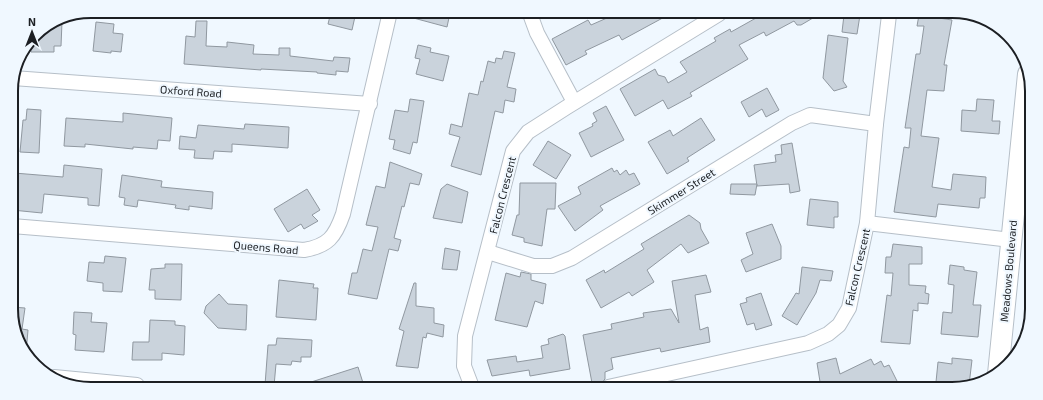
<svg xmlns="http://www.w3.org/2000/svg" width="1043" height="400" viewBox="0 0 1043 400" font-family="'Exo 2',sans-serif">
<rect width="100%" height="100%" fill="#f0f8ff"/>
<!-- building -->
<g fill="#cad3dc" stroke="#9098a0">
<polygon points="331,12 356,12 352,30 328,24"/>
<polygon points="407,13 450,13 447,27 406,16"/>
<polygon points="616,14 670,14 622,40 619,35 585,51 587,54 566,65 552,39 588,20 591,25"/>
<polygon points="754,14 818,15 801,25 797,25 794,21 766,36 764,32 739,45 748,59 690,93 692,96 668,109 663,100 635,116 620,89 655,69 658,75 665,77 668,83 687,72 680,62 716,41 714,38 730,29 731,32 756,18"/>
<polygon points="844,15 860,15 857,34 842,32"/>
<polygon points="919,15 952,20 944,65 947,65 944,91 927,90 921,136 939,138 932,187 951,190 953,174 986,177 985,198 980,198 979,208 938,204 936,217 894,212 904,147 909,148 911,128 905,128 916,54 920,54 924,26 917,26"/>
<polygon points="196,21 207,21 206,46 227,47 227,42 254,45 253,54 279,55 279,48 290,48 290,56 333,61 334,57 350,58 348,72 336,71 336,75 317,73 317,72 261,69 261,70 184,64 186,36 195,37"/>
<polygon points="53,22 62,22 61,46 54,46 54,52 31,52 31,40 38,31"/>
<polygon points="96,22 114,24 113,33 123,34 121,52 111,51 111,53 93,51"/>
<polygon points="828,35 848,38 843,81 847,87 834,91 823,78"/>
<polygon points="418,45 431,48 430,52 449,56 443,81 416,74 420,59 415,58"/>
<polygon points="504,51 515,53 507,87 516,89 514,102 505,100 503,113 495,111 481,175 451,166 460,137 449,134 451,124 462,127 469,93 478,95 481,81 483,82 488,61 495,63 496,58 502,59"/>
<polygon points="767,88 779,110 766,117 762,109 749,117 741,102"/>
<polygon points="410,99 424,101 417,143 413,142 410,154 393,149 395,140 389,139 395,110 408,112"/>
<polygon points="977,99 994,100 992,121 1000,121 999,134 961,131 962,110 976,111"/>
<polygon points="606,106 624,140 591,157 579,133 593,126 592,124 597,121 593,113"/>
<polygon points="27,109 41,110 39,153 20,152 23,120 26,120"/>
<polygon points="123,113 172,118 170,141 158,140 157,149 133,147 133,149 85,144 85,147 64,146 66,118 123,122"/>
<polygon points="701,118 715,140 687,158 689,161 667,174 648,142 670,130 673,136"/>
<polygon points="245,124 289,127 288,148 232,144 232,152 214,151 213,159 194,158 195,150 179,149 180,136 196,138 198,125 244,129"/>
<polygon points="548,141 571,155 556,179 533,165"/>
<polygon points="792,143 800,191 790,193 789,184 757,186 754,165 776,162 775,155 782,154 781,145"/>
<polygon points="390,162 422,174 419,185 410,183 404,207 402,206 394,238 401,240 398,251 389,249 377,299 348,294 352,273 357,273 363,249 372,251 378,227 366,225 376,186 385,188"/>
<polygon points="64,165 102,169 99,206 88,205 88,198 44,194 42,213 12,210 14,173 63,177"/>
<polygon points="612,168 614,172 617,170 620,175 626,170 629,175 634,173 640,184 600,206 603,210 575,231 558,206 581,194 578,187"/>
<polygon points="122,175 162,181 161,187 213,192 212,209 189,206 189,210 175,208 176,205 138,200 137,207 124,205 125,198 119,197"/>
<polygon points="520,183 556,183 555,209 547,209 542,246 524,242 524,238 512,235 517,215 519,215"/>
<polygon points="447,184 468,192 462,223 433,218 441,189"/>
<polygon points="731,184 757,184 755,195 730,194"/>
<polygon points="307,189 320,210 312,215 318,221 304,229 301,224 288,232 274,209"/>
<polygon points="810,199 838,202 838,217 834,217 834,228 807,225"/>
<polygon points="689,215 700,223 701,229 709,243 688,253 681,244 647,270 654,282 632,296 629,292 601,308 586,280 604,270 605,273 644,249 641,244"/>
<polygon points="772,224 781,246 781,259 746,272 741,260 753,254 746,233"/>
<polygon points="893,244 922,247 922,264 909,264 909,285 926,286 925,293 929,294 928,304 918,303 918,311 913,310 910,344 881,342 887,295 891,296 893,273 885,273 886,257 891,257"/>
<polygon points="445,248 460,251 457,270 442,269"/>
<polygon points="105,256 126,258 122,292 103,291 103,283 87,281 89,262 104,263"/>
<polygon points="165,264 182,264 181,300 155,299 155,290 149,290 151,269 165,268"/>
<polygon points="950,265 964,267 964,270 977,272 973,305 981,305 978,337 941,334 943,312 952,313 954,285 948,284"/>
<polygon points="802,267 833,271 831,281 820,280 816,293 797,325 782,316 796,293 799,294"/>
<polygon points="521,272 531,274 531,280 546,284 543,304 535,301 527,327 495,320 506,273 520,277"/>
<polygon points="706,275 711,292 695,295 700,330 708,327 710,342 675,349 661,352 660,348 611,358 613,369 605,372 605,379 602,382 592,383 583,335 612,329 611,324 644,317 643,313 671,309 679,323 672,281"/>
<polygon points="279,280 314,284 313,288 318,288 316,320 276,317"/>
<polygon points="414,283 416,283 416,306 434,308 434,323 444,325 443,337 427,333 426,338 423,337 418,368 396,366 404,331 399,329"/>
<polygon points="761,293 772,325 756,330 754,323 747,325 740,304 747,302 746,298"/>
<polygon points="219,294 228,304 247,305 246,330 218,328 204,313 206,306"/>
<polygon points="12,307 25,308 22,329 28,330 26,353 12,325"/>
<polygon points="74,312 92,313 91,322 107,323 104,352 75,350 76,335 73,334"/>
<polygon points="150,320 175,321 175,325 185,326 184,355 162,353 162,360 132,360 133,342 149,342"/>
<polygon points="563,334 565,336 570,369 530,376 529,370 492,376 487,360 516,356 517,362 543,358 541,346 549,344 548,339"/>
<polygon points="277,338 312,340 311,357 301,357 301,362 292,361 291,365 276,364 274,386 265,385 268,345 276,345"/>
<polygon points="836,358 840,374 871,359 874,365 881,361 884,367 889,365 899,385 891,389 821,388 817,363"/>
<polygon points="952,358 972,360 969,385 936,382 938,362 952,364"/>
<polygon points="358,367 364,386 306,386 305,384"/>
</g>
<g fill="none" stroke-linecap="round" stroke-linejoin="round">
<defs>
<g id="street">
<polyline points="530,14 537,33 574,102"/>
<polyline points="13,78 370,104"/>
<polyline points="867,223 1011,240"/>
<path d="M12,226L304,250C328,246 335,237 343,214L390,12"/>
<polyline points="488,252 533,266 552,266 572,258 792,123 810,115 876,124"/>
<polyline points="54,377 137,385"/>
<polyline points="472,387 464,366 465,336 513,151 528,132 567,107 719,14"/>
<polyline points="608,387 808,343 828,334 839,325 849,308 867,223 876,124 889,15"/>
</g>
<polyline id="secondary" points="998,374 1028,74"/>
</defs>
<!-- street casing -->
<use href="#street" stroke="#b6bfc8" stroke-width="16"/>
<!-- secondary casing -->
<use href="#secondary" stroke="#b6bfc8" stroke-width="22"/>
<!-- street -->
<use href="#street" stroke="#fff" stroke-width="14"/>
<!-- secondary -->
<use href="#secondary" stroke="#fff" stroke-width="20"/>
</g>
<g text-anchor="middle" dominant-baseline="central" stroke-width="4" stroke-linejoin="round" paint-order="stroke">
<!-- street labels -->
<g font-size="11" fill="#1c1f23" stroke="#f0f8ff">
<text transform="translate(191 91) rotate(4)">Oxford Road</text>
<text transform="translate(681 191) rotate(-32)">Skimmer Street</text>
<text transform="translate(502 195) rotate(-76)">Falcon Crescent</text>
<text transform="translate(266 247) rotate(5)">Queens Road</text>
<text transform="translate(857 267) rotate(-77)">Falcon Crescent</text>
<text transform="translate(1008 271) rotate(-85)">Meadows Boulevard</text>
</g>
</g>
<!-- crop -->
<path d="M0 0H1043V400H0ZM91 18H952A73 73 0 0 1 1025 91V309A73 73 0 0 1 952 382H91A73 73 0 0 1 18 309V91A73 73 0 0 1 91 18Z" fill="#f0f8ff" fill-rule="evenodd"/>
<path fill="none" stroke="#1c1f23" stroke-width="2" d="M91 18H952A73 73 0 0 1 1025 91V309A73 73 0 0 1 952 382H91A73 73 0 0 1 18 309V91A73 73 0 0 1 91 18Z"/>
<!-- north arrow -->
<g transform="translate(32 32)" stroke="#f0f8ff" stroke-width="3" paint-order="stroke">
<path d="M0-3L7 15L0 10L-7 15Z" fill="#1c1f23"/>
<text y="-6" font-size="11" font-weight="bold" text-anchor="middle" fill="#1c1f23">N</text>
</g>
</svg>
